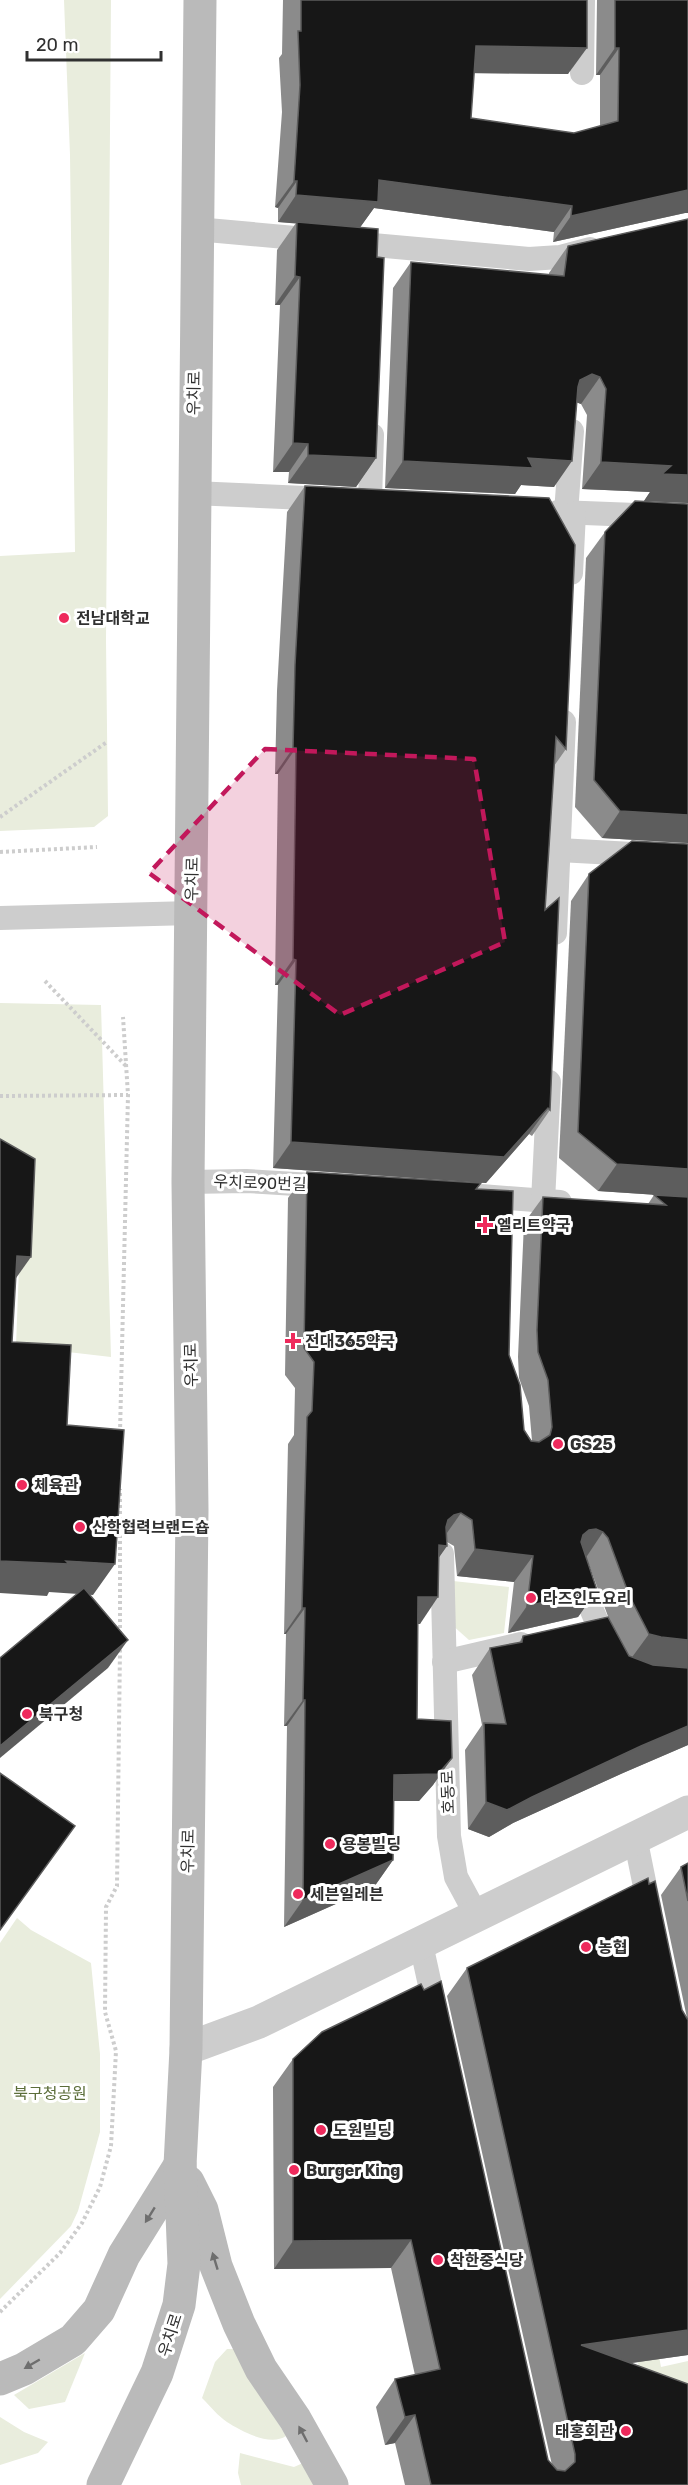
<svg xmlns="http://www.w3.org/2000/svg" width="688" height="2485" viewBox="0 0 688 2485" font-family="Rubik,'Noto Sans KR',sans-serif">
<rect width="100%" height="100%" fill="#fff"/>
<!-- green -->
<g fill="#e9eddd">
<polygon points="64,0 111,0 106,640 108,816 94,827 0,831 0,556 75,552 70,155"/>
<polygon points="0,1003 101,1005 111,1357 16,1346 23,1161 0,1159"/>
<polygon points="453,1581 509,1587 504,1633 469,1640 451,1624"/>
<polygon points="17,1918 31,1930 91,1963 100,2054 100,2132 78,2211 71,2226 0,2299 0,1943"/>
<polygon points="656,2340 661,2367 688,2361 688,2389 639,2367 632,2344"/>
<path d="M227,2349H234L286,2436C270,2447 241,2431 227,2422C218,2416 210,2406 202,2398L215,2362Z"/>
<polygon points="85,2353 65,2402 29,2409 14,2395"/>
<polygon points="0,2417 24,2432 48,2442 38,2453 0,2465"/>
<polygon points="240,2453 294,2467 303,2463 316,2485 241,2485 238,2473"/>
</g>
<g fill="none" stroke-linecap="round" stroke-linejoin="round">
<!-- path -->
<g stroke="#cdcdcd" stroke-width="4" stroke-dasharray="3 3" stroke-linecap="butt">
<polyline points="0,817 107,742"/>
<polyline points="0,852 97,847"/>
<polyline points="45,981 126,1066"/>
<polyline points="0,1096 128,1095"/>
<polyline points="120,1433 128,1095 123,1017"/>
<polyline points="120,1634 120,1489"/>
<polyline points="0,2312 60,2253 82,2223 100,2187 111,2146 116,2051 105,2012 106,1907 117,1886 120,1648"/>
</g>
<!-- service -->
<g stroke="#cdcdcd" stroke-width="24">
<polyline points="582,73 583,0"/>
<polyline points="196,229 529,259 560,257 590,249"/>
<polyline points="193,493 328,499"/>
<polyline points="370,501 372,435"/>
<polyline points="558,512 688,517"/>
<polyline points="566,513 572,431"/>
<polyline points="571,573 574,513"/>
<polyline points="559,850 688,857"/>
<polyline points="0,918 192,913"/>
<polyline points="555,933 564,722"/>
<polyline points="188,1182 246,1181 329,1186"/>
<polyline points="481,1196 560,1202"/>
<polyline points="543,1201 549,1082"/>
<polyline points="442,1554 449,1836 456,1877 477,1916"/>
<polyline points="576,1573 608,1648"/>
<polyline points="444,1662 521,1644"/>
<polyline points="635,1837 650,1911"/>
<polyline points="421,1944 437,2017"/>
</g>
<!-- minor -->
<polyline stroke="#cdcdcd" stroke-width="33" points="186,2049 259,2022 688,1812"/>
<!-- secondary -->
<g stroke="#bababa" stroke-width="33">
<polyline points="188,2182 202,2210 216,2266 239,2324 261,2369 295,2419 332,2485"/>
<polyline points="0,2379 24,2369 73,2340 99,2310 124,2255 180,2165"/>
<polyline points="103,2485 157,2373 179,2305 184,2264 180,2165 186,2049 192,1510 188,1182 200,0"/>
</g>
</g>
<!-- wall -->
<g fill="#8b8b8b">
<polygon points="283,0 587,0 568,74 474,73 471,118 574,133 600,126 600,75 596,75 597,0 688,0 688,213 685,213 553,242 554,232 374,208 360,227 377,257 376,458 356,487 288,483 289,472 273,472 280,305 275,305 277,250 296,223 278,222 278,208 275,207 282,112 279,58 282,54"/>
<polygon points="688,219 688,503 644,501 650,492 582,489 587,415 581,404 576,402 554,487 521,485 515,494 385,488 393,288 411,262 549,275 549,273 568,246"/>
<polygon points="305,486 549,498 566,749 554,766 545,910 550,1110 532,1136 529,1134 486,1183 273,1168 278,985 275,985 278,774 275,774 277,691 287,512"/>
<polygon points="605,532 688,843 602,838 575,807 586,558"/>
<polygon points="589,874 688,1197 598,1191 559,1158 571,901"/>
<polygon points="307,1172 481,1183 477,1189 524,1430 532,1441 529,1406 519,1378 518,1357 524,1223 543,1197 648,1204 654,1195 688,1197 688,1745 623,1773 513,1823 489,1837 468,1829 465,1750 482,1725 472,1675 490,1648 519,1643 523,1636 609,1619 589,1565 588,1563 597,1590 578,1617 508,1633 514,1582 457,1576 454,1546 447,1542 447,1546 439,1557 420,1624 418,1624 417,1719 452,1758 433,1785 419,1801 394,1801 393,1860 374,1887 284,1927 287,1726 284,1726 286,1634 284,1634 288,1444 294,1435 295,1388 285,1375 288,1198"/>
<polygon points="688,1863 688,2355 631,2363 688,2485 405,2485 395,2443 385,2445 376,2407 395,2379 415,2375 391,2268 274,2269 273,2087 293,2059 322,2032 548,2460 552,2465 447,1996 467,1968 682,2010 687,2018 661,1895 681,1867"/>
</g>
<!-- shaded-wall -->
<g fill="#5d5d5d">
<polygon points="476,46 587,48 568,74 457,73"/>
<polygon points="615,48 619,48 600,75 596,75"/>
<polygon points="379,180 572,206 554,232 374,208 359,229 278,222 296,195"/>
<polygon points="294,181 297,181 278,208 275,207"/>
<polygon points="688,190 688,213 685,213 553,242 571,216"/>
<polygon points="295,276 300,277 280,305 275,305"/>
<polygon points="592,374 600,377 581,404 573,401 580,380"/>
<polygon points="293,443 308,444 289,472 273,472"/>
<polygon points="308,455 376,458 356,487 288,483"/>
<polygon points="528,458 572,461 554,487 521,485 515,494 385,488 403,461"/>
<polygon points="601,462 671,466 688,475 688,503 644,501 650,492 582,489"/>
<polygon points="293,748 296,748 278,774 275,774"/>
<polygon points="620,811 688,815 688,843 602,838"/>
<polygon points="293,959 296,960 278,985 275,985"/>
<polygon points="548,1108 529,1134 486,1183 273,1168 291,1142"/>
<polygon points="617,1164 688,1169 688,1197 598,1191"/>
<polygon points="17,1256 31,1257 9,1288"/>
<polygon points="461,1513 442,1540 448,1520 454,1515"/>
<polygon points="596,1529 603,1532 585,1559 571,1557 583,1535 589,1530"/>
<polygon points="439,1545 447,1546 428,1573"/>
<polygon points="475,1549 533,1556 514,1582 457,1576"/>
<polygon points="0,1561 66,1561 115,1564 93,1595 49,1592 47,1596 0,1593"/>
<polygon points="597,1590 578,1617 508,1633 527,1606"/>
<polygon points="418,1597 438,1597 420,1624 399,1624"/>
<polygon points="302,1608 305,1608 286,1634 284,1634"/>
<polygon points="649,1634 688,1640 688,1669 642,1664 630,1660"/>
<polygon points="128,1640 108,1668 0,1758 0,1746"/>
<polygon points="303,1700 305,1700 287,1726 284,1726"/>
<polygon points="688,1726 688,1745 623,1773 513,1823 489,1837 468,1829 486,1802 532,1797 641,1746"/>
<polygon points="452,1758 433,1785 419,1801 375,1801 394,1775"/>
<polygon points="393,1860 374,1887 284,1927 303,1900"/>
<polygon points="411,2240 391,2268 274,2269 293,2241"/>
<polygon points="688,2330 688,2355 561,2373 581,2345"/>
<polygon points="415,2415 395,2443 385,2445 405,2417"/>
</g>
<!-- building -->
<g fill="#171717" stroke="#5d5d5d" stroke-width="1.5">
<polygon points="301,0 587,0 587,48 476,46 471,118 574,133 618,121 619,48 615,48 615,0 688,0 688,190 571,216 572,206 379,180 378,202 296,195 297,181 294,181 300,85 298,31 301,31"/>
<polygon points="688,219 688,475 662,474 671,466 601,462 606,389 600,377 592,374 580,380 578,387 572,461 528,458 533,468 403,461 411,262 564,276 568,246"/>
<polygon points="297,222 378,229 377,257 384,258 376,458 308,455 308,444 293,443 300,277 295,276"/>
<polygon points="305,486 549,498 575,545 566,749 556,737 545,910 559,898 550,1110 548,1108 504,1157 291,1142 296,960 293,959 296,748 293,748 295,665"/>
<polygon points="635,501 688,504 688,815 620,811 594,780 605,532"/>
<polygon points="632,841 688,844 688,1169 617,1164 578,1132 589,874"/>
<polygon points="0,1139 35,1159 31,1257 17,1256 12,1342 71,1345 67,1425 124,1430 115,1564 66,1561 69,1564 0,1561"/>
<polygon points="307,1172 481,1183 476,1189 513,1191 509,1355 520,1385 524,1430 531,1441 539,1442 550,1435 552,1427 548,1380 538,1352 537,1330 543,1197 666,1205 654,1195 688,1197 688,1640 661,1637 649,1634 629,1595 608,1538 603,1532 596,1529 589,1530 583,1535 581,1542 597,1590 527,1606 533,1556 475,1549 472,1520 461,1513 454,1515 448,1520 446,1527 447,1546 439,1545 438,1597 418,1597 417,1719 451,1721 452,1758 438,1774 394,1775 393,1860 303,1900 305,1700 303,1700 305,1608 302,1608 307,1417 312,1411 314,1362 304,1348"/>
<polygon points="84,1588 128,1640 0,1746 0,1658"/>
<polygon points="608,1617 629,1656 653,1665 688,1668 688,1726 641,1746 532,1797 507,1810 486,1802 484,1723 506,1724 490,1648 522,1642 523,1636"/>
<polygon points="0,1773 75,1826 0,1930"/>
<polygon points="688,1863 688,1901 681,1867"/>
<polygon points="648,1878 649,1884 655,1881 682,2010 688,2020 688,2330 581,2345 688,2384 688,2485 431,2485 415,2415 405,2417 395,2379 440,2369 411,2240 293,2241 293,2059 322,2032 421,1984 424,1990 441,1981 548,2460 557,2470 565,2471 575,2462 575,2454 467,1968"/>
</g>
<!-- one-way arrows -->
<defs><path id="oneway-solid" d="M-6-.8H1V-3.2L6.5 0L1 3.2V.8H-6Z" transform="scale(1.5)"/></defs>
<g fill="#6e6e6e">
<use href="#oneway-solid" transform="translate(150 2215) rotate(122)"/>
<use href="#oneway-solid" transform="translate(215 2261) rotate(-107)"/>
<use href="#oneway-solid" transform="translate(32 2364) rotate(150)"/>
<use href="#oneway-solid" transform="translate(303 2434) rotate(-118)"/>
</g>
<!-- marked area -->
<path fill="#c2185b" fill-opacity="0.2" stroke="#c2185b" stroke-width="4.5" stroke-dasharray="12 8" stroke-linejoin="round" d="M265,749L474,759L505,942L340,1015L149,873Z"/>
<!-- markers -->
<g fill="#ee2a5c" stroke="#fff" stroke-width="2">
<circle cx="64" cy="618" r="6"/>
<path d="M482 1216h6v6h6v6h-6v6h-6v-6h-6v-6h6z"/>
<path d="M290 1332h6v6h6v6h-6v6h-6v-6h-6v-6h6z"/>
<circle cx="558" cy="1444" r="6"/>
<circle cx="22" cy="1485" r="6"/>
<circle cx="80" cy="1527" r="6"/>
<circle cx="531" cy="1598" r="6"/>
<circle cx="27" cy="1714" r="6"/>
<circle cx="330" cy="1844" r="6"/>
<circle cx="298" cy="1894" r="6"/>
<circle cx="586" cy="1947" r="6"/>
<circle cx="321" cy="2130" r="6"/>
<circle cx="294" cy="2170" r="6"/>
<circle cx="438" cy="2260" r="6"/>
<circle cx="626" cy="2431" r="6"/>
</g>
<g text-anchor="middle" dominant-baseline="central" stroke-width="6" stroke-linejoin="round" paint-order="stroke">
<!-- street labels -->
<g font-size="16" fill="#303030" stroke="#fff">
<text transform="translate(194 393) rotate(-89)">우치로</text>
<text transform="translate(192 879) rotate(-89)">우치로</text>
<text transform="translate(260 1183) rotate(2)">우치로90번길</text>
<text transform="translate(191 1365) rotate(-91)">우치로</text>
<text transform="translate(448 1792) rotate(-92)">호동로</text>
<text transform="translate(188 1851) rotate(-89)">우치로</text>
<text transform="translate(170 2335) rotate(-72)">우치로</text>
</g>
<!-- poi labels -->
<g font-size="16" font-weight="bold" fill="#303030" stroke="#fff" text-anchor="start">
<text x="76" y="618">전남대학교</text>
<text x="497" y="1225">엘리트약국</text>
<text x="305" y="1341">전대365약국</text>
<text x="570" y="1444">GS25</text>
<text x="34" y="1485">체육관</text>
<text x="92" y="1527">산학협력브랜드숍</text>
<text x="543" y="1598">라즈인도요리</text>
<text x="39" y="1714">북구청</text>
<text x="342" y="1844">용봉빌딩</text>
<text x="310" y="1894">세븐일레븐</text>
<text x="598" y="1947">농협</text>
<text x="333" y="2130">도원빌딩</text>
<text x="306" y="2170">Burger King</text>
<text x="450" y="2260">착한중식당</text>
<text x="614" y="2431" text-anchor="end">태홍회관</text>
</g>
<!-- park labels -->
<g font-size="16" fill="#5c6e3a" stroke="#fff">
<text x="50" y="2093">북구청공원</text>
</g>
</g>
<!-- scale -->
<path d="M27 51v9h134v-9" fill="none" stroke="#303030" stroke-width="3"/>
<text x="36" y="51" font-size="18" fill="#303030" stroke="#ffffff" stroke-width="4.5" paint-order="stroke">20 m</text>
</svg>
